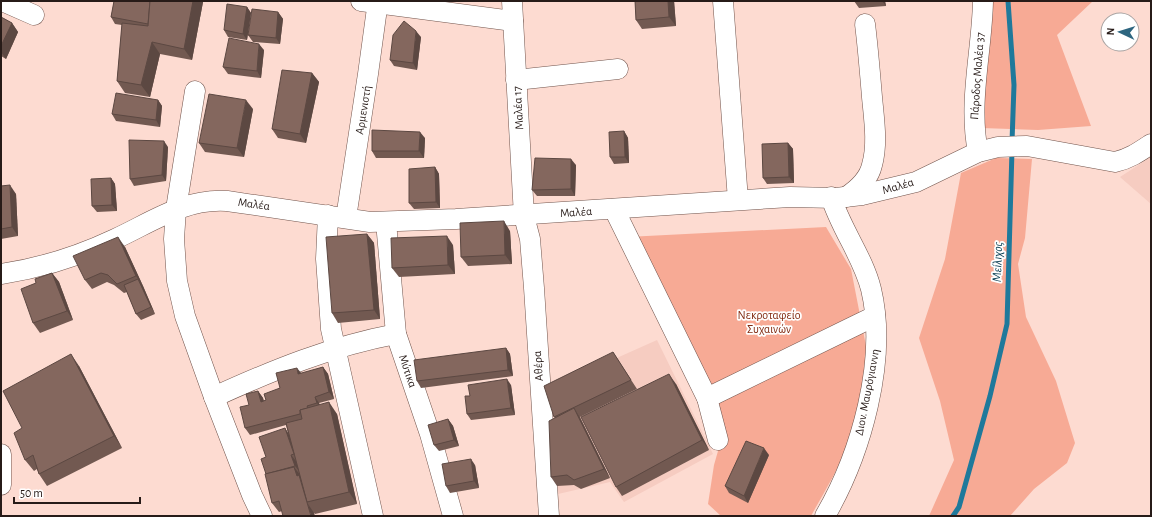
<svg xmlns="http://www.w3.org/2000/svg" width="1152" height="517" viewBox="0 0 1152 517" font-family="'Alegreya Sans',sans-serif">
<rect width="100%" height="100%" fill="#fddbd1"/>
<!-- built -->
<g fill="#f6ccc1">
<polygon points="1151,157 1151,204 1120,177"/>
<polygon points="657,340 713,454 624,502 610,482 558,494 554,386"/>
</g>
<!-- green -->
<g fill="#f7aa95">
<polygon points="989,1 1093,1 1057,35 1091,126 1038,130 981,128"/>
<polygon points="996,158 1032,159 1025,238 1018,264 1026,317 1056,381 1075,443 1067,463 1034,489 1010,516 929,516 954,460 940,401 919,338 945,259 961,173"/>
<path d="M826,227L851,269L866,346C866,375 856,421 846,448C837,472 823,494 811,516H721L708,504L714,465L722,437L627,237Z"/>
</g>
<g fill="none" stroke-linecap="round" stroke-linejoin="round">
<!-- stream -->
<g stroke="#1f799b" stroke-width="5">
<polyline points="1008,1 1014,85 1012,142"/>
<polyline points="953,516 959,507 990,396 1007,324 1012,150"/>
</g>
<defs>
<g id="minor">
<polyline points="2,1 34,15"/>
<polyline points="361,1 513,21"/>
<polyline points="512,1 524,216 530,239 534,288 549,516"/>
<polyline points="723,1 738,200"/>
<polyline points="516,80 618,69"/>
<polyline points="195,91 176,209 174,239 177,281 185,316 214,397 252,495 262,516"/>
<path d="M978,152C968,102 982,51 983,1"/>
<path d="M846,197C858,189 869,179 872,165C878,144 874,119 872,97C870,73 868,48 865,24"/>
<polyline points="614,209 707,398 718,440"/>
<polyline points="328,215 326,259 331,329 373,516"/>
<polyline points="346,218 368,74 378,1"/>
<polyline points="386,222 396,334 430,434 453,516"/>
<path d="M1,274C41,268 79,256 115,239C152,222 185,198 227,201L370,222L456,219L790,197L836,198L862,195L916,182L978,152L998,147L1027,146L1115,162C1129,159 1139,152 1151,144"/>
<path d="M214,397C273,370 332,346 396,334"/>
<polyline points="707,398 875,316"/>
<polyline points="1,454 1,485"/>
<path d="M825,516C861,454 888,360 871,289C863,257 841,229 831,197"/>
</g>
</defs>
<!-- minor casing -->
<use href="#minor" stroke="#71544c" stroke-width="21"/>
<!-- minor -->
<use href="#minor" stroke="#fff" stroke-width="20"/>
</g>
<!-- wall -->
<g fill="#725951">
<polygon points="114,1 202,1 203,2 192,60 160,54 150,97 125,93 117,81 122,25 115,24 111,17"/>
<polygon points="635,1 674,1 676,26 642,29 636,20"/>
<polygon points="854,1 885,1 886,6 859,8"/>
<polygon points="247,7 251,13 247,40 228,37 224,30"/>
<polygon points="278,12 283,19 280,44 253,42 248,35"/>
<polygon points="1,17 12,23 18,32 6,59 1,56"/>
<polygon points="421,37 417,70 394,66 390,60"/>
<polygon points="264,50 261,78 228,74 223,67"/>
<polygon points="312,73 319,82 306,143 278,138 272,129"/>
<polygon points="158,100 162,106 160,127 116,121 112,114"/>
<polygon points="253,109 244,157 205,152 199,143"/>
<polygon points="624,131 628,138 629,163 614,164 610,157"/>
<polygon points="425,138 424,158 376,158 372,151"/>
<polygon points="788,143 793,149 794,183 767,184 763,178"/>
<polygon points="168,147 166,181 134,186 130,179"/>
<polygon points="576,165 575,196 537,196 532,190"/>
<polygon points="435,167 439,174 440,208 414,209 409,203"/>
<polygon points="111,178 115,184 117,211 97,212 92,206"/>
<polygon points="1,186 16,194 18,236 1,239"/>
<polygon points="510,231 512,264 468,266 461,257"/>
<polygon points="367,234 374,243 380,319 338,323 332,313"/>
<polygon points="453,245 455,274 399,277 392,268"/>
<polygon points="125,247 143,286 155,314 141,320 136,314 127,292 124,293 114,285 107,282 92,289 85,280"/>
<polygon points="52,273 59,282 73,320 40,333 33,323 36,283"/>
<polygon points="506,348 510,354 513,376 421,388 417,381"/>
<polygon points="613,352 637,389 580,417 610,478 581,489 574,485 557,486 551,477 555,418 554,417"/>
<polygon points="79,366 122,448 47,486 39,474 37,469 34,471 25,460 22,428"/>
<polygon points="323,367 328,374 334,399 319,403 320,405 337,414 357,504 315,514 314,513 282,511 279,512 272,503 266,474 266,457 285,428 288,433 286,425 250,435 245,428 249,405 258,391 263,398 264,401 266,400 280,388 301,374"/>
<polygon points="676,384 709,450 622,496 616,487"/>
<polygon points="511,385 515,415 471,420 467,414 470,396"/>
<polygon points="448,419 453,426 459,446 439,451 434,445"/>
<polygon points="769,455 748,503 729,493 725,486"/>
<polygon points="475,465 479,488 450,493 446,486"/>
</g>
<!-- shaded-wall -->
<g fill="#5c4842">
<polygon points="193,1 202,1 203,2 192,60 184,49"/>
<polygon points="668,1 674,1 676,26 669,17"/>
<polygon points="882,1 885,1 886,6"/>
<polygon points="247,7 251,13 247,40 243,34"/>
<polygon points="278,12 283,19 280,44 276,38"/>
<polygon points="12,23 18,32 6,59 1,52 1,46"/>
<polygon points="416,31 421,37 417,70 413,63"/>
<polygon points="152,42 160,54 150,97 141,85"/>
<polygon points="259,44 264,50 261,78 257,71"/>
<polygon points="312,73 319,82 306,143 300,134"/>
<polygon points="158,100 162,106 160,127 156,120"/>
<polygon points="246,100 253,109 244,157 237,148"/>
<polygon points="624,131 628,138 629,163 625,157"/>
<polygon points="420,132 425,138 424,158 419,151"/>
<polygon points="164,141 168,147 166,181 162,175"/>
<polygon points="788,143 793,149 794,183 789,177"/>
<polygon points="571,159 576,165 575,196 571,189"/>
<polygon points="435,167 439,174 440,208 436,202"/>
<polygon points="111,178 115,184 117,211 112,205"/>
<polygon points="10,185 16,194 18,236 12,227"/>
<polygon points="504,221 510,231 512,264 505,255"/>
<polygon points="367,234 374,243 380,319 374,310"/>
<polygon points="447,236 453,245 455,274 448,265"/>
<polygon points="118,237 125,247 143,286 136,276"/>
<polygon points="52,273 59,282 73,320 67,311"/>
<polygon points="138,279 143,286 155,314 151,307"/>
<polygon points="506,348 510,354 513,376 508,370"/>
<polygon points="71,354 79,366 122,448 114,436"/>
<polygon points="323,367 328,374 334,399 329,392"/>
<polygon points="297,368 302,374 298,374"/>
<polygon points="669,374 676,384 709,450 702,440"/>
<polygon points="507,379 511,385 515,415 511,408"/>
<polygon points="258,391 263,398 265,408 261,402"/>
<polygon points="315,397 319,403 321,410 317,403"/>
<polygon points="329,402 337,414 357,504 349,492"/>
<polygon points="574,408 580,418 610,478 604,469"/>
<polygon points="448,419 453,426 459,446 454,440"/>
<polygon points="285,428 289,435 294,454"/>
<polygon points="764,448 769,455 748,503 744,496"/>
<polygon points="291,455 296,461 300,472 295,466"/>
<polygon points="471,459 475,465 479,488 474,481"/>
<polygon points="294,467 307,484 297,476"/>
<polygon points="308,504 314,513 315,516 311,516"/>
</g>
<!-- building -->
<g fill="#84675e" stroke="#5c4842">
<polygon points="114,1 150,1 148,24 111,17"/>
<polygon points="150,1 193,1 184,49 152,42 141,85 117,81 122,23 148,26"/>
<polygon points="635,1 668,1 669,17 636,20"/>
<polygon points="227,4 247,7 243,34 224,30"/>
<polygon points="252,9 278,12 276,38 248,35"/>
<polygon points="1,17 12,23 1,46"/>
<polygon points="404,21 416,31 413,63 390,60 393,35"/>
<polygon points="229,38 259,44 257,71 223,67"/>
<polygon points="282,70 312,73 300,134 272,129"/>
<polygon points="116,93 158,100 156,120 112,114"/>
<polygon points="209,94 246,100 237,148 199,143"/>
<polygon points="372,130 420,132 419,151 372,151"/>
<polygon points="624,131 625,157 610,157 609,132"/>
<polygon points="129,140 164,141 162,175 130,179"/>
<polygon points="788,143 789,177 763,178 762,144"/>
<polygon points="535,158 571,159 571,189 532,190"/>
<polygon points="435,167 436,202 409,203 409,169"/>
<polygon points="111,178 112,205 92,206 91,179"/>
<polygon points="10,185 12,227 1,229 1,186"/>
<polygon points="504,221 505,255 461,257 460,223"/>
<polygon points="367,234 374,310 332,313 326,237"/>
<polygon points="447,236 448,265 392,268 391,238"/>
<polygon points="118,237 136,276 117,284 108,275 101,273 85,280 73,256"/>
<polygon points="52,273 67,311 33,323 21,289 36,283 35,279"/>
<polygon points="138,279 151,307 136,314 124,285"/>
<polygon points="506,348 508,370 417,381 414,360"/>
<polygon points="613,352 631,380 554,417 544,386"/>
<polygon points="71,354 114,436 39,474 33,455 25,460 14,433 22,428 3,391"/>
<polygon points="323,367 329,392 315,397 317,403 307,406 308,408 300,410 300,414 245,428 240,407 249,405 246,394 258,391 261,402 266,400 264,394 280,388 276,373 297,368 298,374"/>
<polygon points="669,374 702,440 616,487 581,417"/>
<polygon points="507,379 511,408 467,414 465,396 470,396 468,385"/>
<polygon points="329,402 349,492 307,502 286,423 302,419 300,410"/>
<polygon points="574,408 604,469 574,480 567,475 551,477 549,421"/>
<polygon points="448,419 454,440 434,445 428,425"/>
<polygon points="285,428 294,454 291,455 295,466 266,474 261,459 266,457 259,437"/>
<polygon points="746,441 764,448 744,496 725,486"/>
<polygon points="471,459 474,481 446,486 442,464"/>
<polygon points="294,467 297,476 299,475 311,516 283,516 279,501 272,503 265,474"/>
</g>
<g text-anchor="middle" dominant-baseline="central" stroke-width="3.5" stroke-linejoin="round" paint-order="stroke">
<!-- street labels -->
<g font-size="12" fill="#271b18" stroke="#fff">
<text transform="translate(977 76) rotate(-86)">Πάροδος Μαλέα 37</text>
<text transform="translate(518 108) rotate(-93)">Μαλέα 17</text>
<text transform="translate(363 110) rotate(-81)">Αρμενιστή</text>
<text transform="translate(898 186) rotate(-16)">Μαλέα</text>
<text transform="translate(254 204) rotate(8)">Μαλέα</text>
<text transform="translate(576 212) rotate(-4)">Μαλέα</text>
<text transform="translate(538 366) rotate(-94)">Αθέρα</text>
<text transform="translate(408 371) rotate(71)">Μύτικα</text>
<text transform="translate(867 392) rotate(-79)">Διον. Μαυρόγιαννη</text>
</g>
<!-- park labels -->
<g font-size="12" fill="#822b11" stroke="#fff">
<text x="769" y="315">Νεκροταφείο<tspan x="769" dy="14">Συχαινών</tspan></text>
</g>
<!-- water labels -->
<g font-size="13" font-style="italic" fill="#083d52" stroke="#fff">
<text transform="translate(998 262) rotate(-88)">Μείλιχος</text>
</g>
</g>
<!-- border -->
<rect width="1152" height="517" fill="none" stroke="#271b18" stroke-width="4"/>
<!-- north arrow -->
<g transform="translate(1120 32) rotate(274)"><circle r="19" fill="#ffffff" stroke="#a9a4a3"/>
<path d="M0-3L7 15L0 10L-7 15Z" fill="#2d657f"/>
<text y="-6" font-size="11" font-weight="bold" text-anchor="middle" fill="#271b18">N</text>
</g>
<!-- scale -->
<path d="M14 497v6h126v-6" fill="none" stroke="#271b18" stroke-width="2"/>
<text x="20" y="497" font-size="12" fill="#271b18" stroke="#ffffff" stroke-width="3" paint-order="stroke">50 m</text>
</svg>
